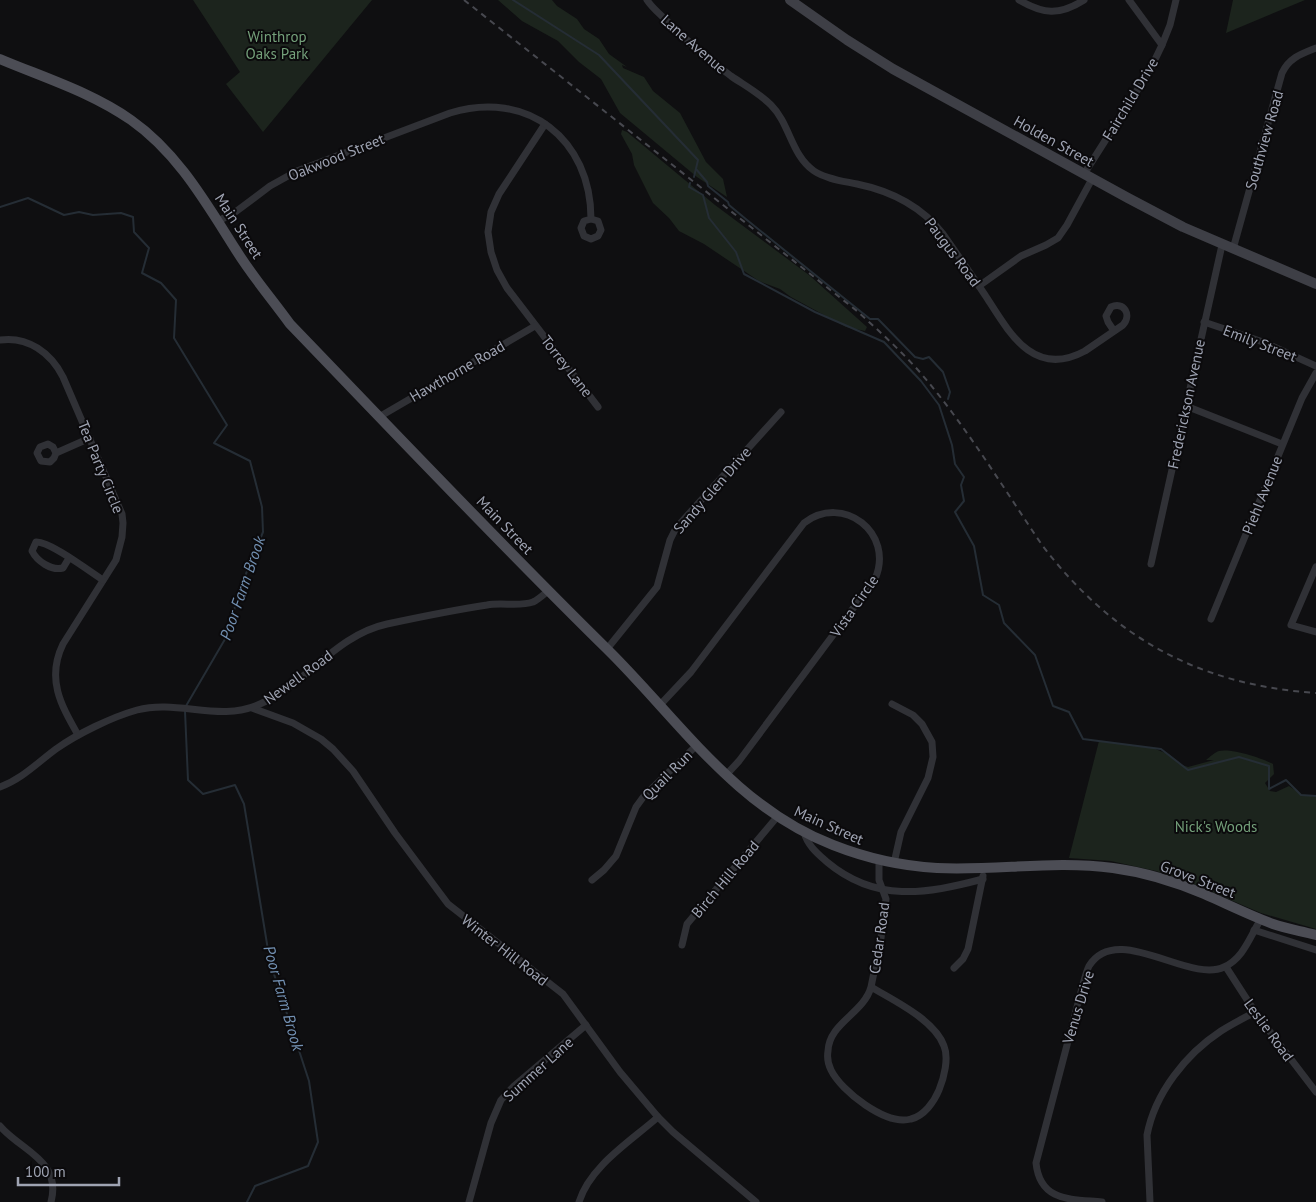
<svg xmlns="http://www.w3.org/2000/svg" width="1316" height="1202" viewBox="0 0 1316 1202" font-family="'PT Sans',sans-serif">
<rect width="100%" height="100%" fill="#0f0f11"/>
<!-- green -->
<g fill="#1c241d">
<polygon points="193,0 372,0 263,132 226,84 240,72"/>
<polygon points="498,0 552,0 557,6 577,19 584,29 599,39 609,54 627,67 622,65 623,68 644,77 653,91 680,113 706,162 723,179 727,197 697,177 620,113 601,79 579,62 558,41 522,21"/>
<polygon points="1233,0 1305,0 1226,33"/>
<polygon points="622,130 627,132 715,205 809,275 867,327 865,331 846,327 791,297 780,289 759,281 704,244 679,231 669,218 653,203 634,165 632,154 621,134"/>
<path d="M1099,741L1153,748L1170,755L1182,765L1188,767L1214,760H1206C1210,757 1215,752 1219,751C1231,748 1262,758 1273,764L1274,774L1265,783L1270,791L1276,792L1289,786L1301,794L1316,797V929L1261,913L1186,881L1156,871L1111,861L1069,858Z"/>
</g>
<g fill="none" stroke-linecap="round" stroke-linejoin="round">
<!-- stream -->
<g stroke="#252d35" stroke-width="2">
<polyline points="513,0 599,55 698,160 694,177"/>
<polyline points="696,169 707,182 708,186 728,202 729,205 747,220 870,319 878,319 915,357 923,359 929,357 943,372 950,392 948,399"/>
<polyline points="690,183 689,187 703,195 709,218 736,252 744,274 815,312 884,342 921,381 939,405 952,445 955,464 964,477 961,485 964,501 955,512 974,546 983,595 999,605 1004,623 1035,655 1053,706 1069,712 1083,739 1161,749 1188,770 1239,757 1269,766 1269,789 1286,780 1301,795 1316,796"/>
<polyline points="0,207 28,198 64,215 79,212 93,215 121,213 133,217 134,232 149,248 142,273 161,283 176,300 174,338 227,425 214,443 250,461 262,507 263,532 239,591 228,634 186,706"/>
<polyline points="185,711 188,780 203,794 235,785 244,804 270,962 309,1081 318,1142 308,1166 255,1186 247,1202"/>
</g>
<!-- minor -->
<g stroke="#303136" stroke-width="7">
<path d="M647,0C652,8 661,15 668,22C688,42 708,59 731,76C744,85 759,93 771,105C790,124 791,155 814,171C826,179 843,181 857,184C891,191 922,207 943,234C957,254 971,274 985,295C1009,332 1033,379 1085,351L1123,325C1132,315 1124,301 1111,307L1106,316L1108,322L1114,331"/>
<path d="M1019,0C1043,14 1059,16 1084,0"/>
<polyline points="1162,45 1170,25 1176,0"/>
<polyline points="545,124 499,194 491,212 488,232 491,252 497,270 507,288 598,407"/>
<polyline points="1084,174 1150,70 1162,45 1129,0"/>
<path d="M218,221L234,213L270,186L297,171L450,113C527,89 591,139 591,219L584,221L581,228L584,236L591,239L598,236L601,230L598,221L591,219"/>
<path d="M1233,249L1282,73C1289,58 1301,54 1316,48"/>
<polyline points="979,286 1021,256 1046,245 1058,238 1067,225 1092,179"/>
<polyline points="1204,322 1263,342 1316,366"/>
<path d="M0,340C28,336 51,353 63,377L122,514L123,523L122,537L116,560L63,644C46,679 61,705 78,735"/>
<polyline points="1186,406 1282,444"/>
<polyline points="379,417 535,326"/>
<polyline points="56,453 53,447 48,444 40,447 37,453 41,461 50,462 54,458 56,453 90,438"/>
<path d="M69,558L63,568C51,571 37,561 32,551L36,542C50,541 89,571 103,580"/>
<polyline points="1151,564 1222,245"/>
<polyline points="1316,567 1291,625 1316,632"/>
<polyline points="1211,619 1302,398 1316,373"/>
<polyline points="607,649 657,587 670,540 676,528 781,412"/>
<polyline points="892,704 913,715 922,724 932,742 933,757 928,778 901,832 894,863"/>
<path d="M660,705L691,672L804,523C843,493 895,533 875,579L739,761L726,775"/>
<polyline points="252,708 293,723 321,739 333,749 353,771 395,833 448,904 563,994 620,1072 658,1117 673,1132 756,1202"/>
<path d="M0,787C22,779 37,763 56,749C77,734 112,717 137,710C179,699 219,723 260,704C306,684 336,635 387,624C420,617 454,610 487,605C502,602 519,607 533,602C539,599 543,595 548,591"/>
<path d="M804,832C807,845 818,854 827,862C876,903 926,894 983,879"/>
<polyline points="592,880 604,870 616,856 636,807 644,796 697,745"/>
<polyline points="1254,930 1316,950"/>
<polyline points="682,945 687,924 777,817"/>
<polyline points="1226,967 1255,1012 1316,1092"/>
<polyline points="954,968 963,959 968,949 983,876"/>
<path d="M871,987C864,1013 829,1023 828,1051C827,1057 828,1064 831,1070C841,1091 886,1126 911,1119C924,1116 934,1102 939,1090C944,1078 949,1058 944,1046C935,1020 893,1000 871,987L881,938L886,899L879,880V860"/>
<path d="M0,1126C21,1151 62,1160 51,1202"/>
<polyline points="469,1202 491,1123 501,1100 513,1087 586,1025"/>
<path d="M579,1202C590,1166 631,1141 658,1117"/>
<path d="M1102,1202C1071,1199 1040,1202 1036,1163L1082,988C1084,981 1086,972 1089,966C1117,921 1189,984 1224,967C1244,958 1250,936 1261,919"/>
<path d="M1150,1202L1147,1135C1155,1093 1186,1054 1221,1031C1232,1024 1244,1018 1255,1012"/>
</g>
<!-- secondary -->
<polyline stroke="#3e3f46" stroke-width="10" points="790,0 847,40 893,69 1128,198 1183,227 1316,284"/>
<!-- primary -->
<path stroke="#4c4d55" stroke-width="10" d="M0,59C45,78 91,92 131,120C178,153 206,203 236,250C252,276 272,299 290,324C395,433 499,543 607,649C678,719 736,808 833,845C866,858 901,866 937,868C996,871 1054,860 1113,868C1143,872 1176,882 1204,894C1227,904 1249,915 1273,924C1287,929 1302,931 1316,935"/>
<!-- rail -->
<path stroke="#47484f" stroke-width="2" stroke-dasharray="6 5" stroke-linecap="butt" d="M464,0L857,311C878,330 899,349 918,370C965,424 1002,486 1042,545C1113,638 1199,685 1316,693"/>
</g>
<g text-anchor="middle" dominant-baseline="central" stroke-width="4" stroke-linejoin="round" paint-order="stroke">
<!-- park labels -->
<g font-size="15" fill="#74a07a" stroke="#0b0a0c">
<text x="277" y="36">Winthrop<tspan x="277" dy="17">Oaks Park</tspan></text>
<text x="1216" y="826">Nick's Woods</text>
</g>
<!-- street labels -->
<g font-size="15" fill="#9fa4b3" stroke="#0b0a0c">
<text transform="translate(694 44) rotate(41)">Lane Avenue</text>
<text transform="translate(1130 99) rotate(-59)">Fairchild Drive</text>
<text transform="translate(1264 140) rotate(-74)">Southview Road</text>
<text transform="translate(1054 141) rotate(29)">Holden Street</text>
<text transform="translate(336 157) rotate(-22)">Oakwood Street</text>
<text transform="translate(239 226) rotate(57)">Main Street</text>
<text transform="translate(953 252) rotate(53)">Paugus Road</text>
<text transform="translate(1260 343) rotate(21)">Emily Street</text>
<text transform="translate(567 366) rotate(52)">Torrey Lane</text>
<text transform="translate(457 371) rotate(-30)">Hawthorne Road</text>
<text transform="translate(1186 404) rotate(-78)">Frederickson Avenue</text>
<text transform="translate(101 467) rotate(68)">Tea Party Circle</text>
<text transform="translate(712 490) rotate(-49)">Sandy Glen Drive</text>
<text transform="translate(1262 495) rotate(-68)">Piehl Avenue</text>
<text transform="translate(505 525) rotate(46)">Main Street</text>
<text transform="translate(854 606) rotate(-55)">Vista Circle</text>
<text transform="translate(298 677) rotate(-36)">Newell Road</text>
<text transform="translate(667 775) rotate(-45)">Quail Run</text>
<text transform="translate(829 825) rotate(24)">Main Street</text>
<text transform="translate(725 879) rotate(-50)">Birch Hill Road</text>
<text transform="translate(1198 879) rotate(21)">Grove Street</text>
<text transform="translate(879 938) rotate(-82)">Cedar Road</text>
<text transform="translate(505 950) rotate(38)">Winter Hill Road</text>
<text transform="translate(1078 1007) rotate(-73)">Venus Drive</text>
<text transform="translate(1269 1030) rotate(54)">Leslie Road</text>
<text transform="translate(538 1069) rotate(-42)">Summer Lane</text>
</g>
<!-- water labels -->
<g font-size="16" font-style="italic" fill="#7290b2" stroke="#0b0a0c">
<text transform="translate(242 588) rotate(-71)">Poor Farm Brook</text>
<text transform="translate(284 998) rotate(74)">Poor Farm Brook</text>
</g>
</g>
<!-- scale -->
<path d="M18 1177v8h101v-8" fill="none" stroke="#9fa4b3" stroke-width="2.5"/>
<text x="25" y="1177" font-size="15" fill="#9fa4b3" stroke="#0b0a0c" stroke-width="4" paint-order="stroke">100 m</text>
</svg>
